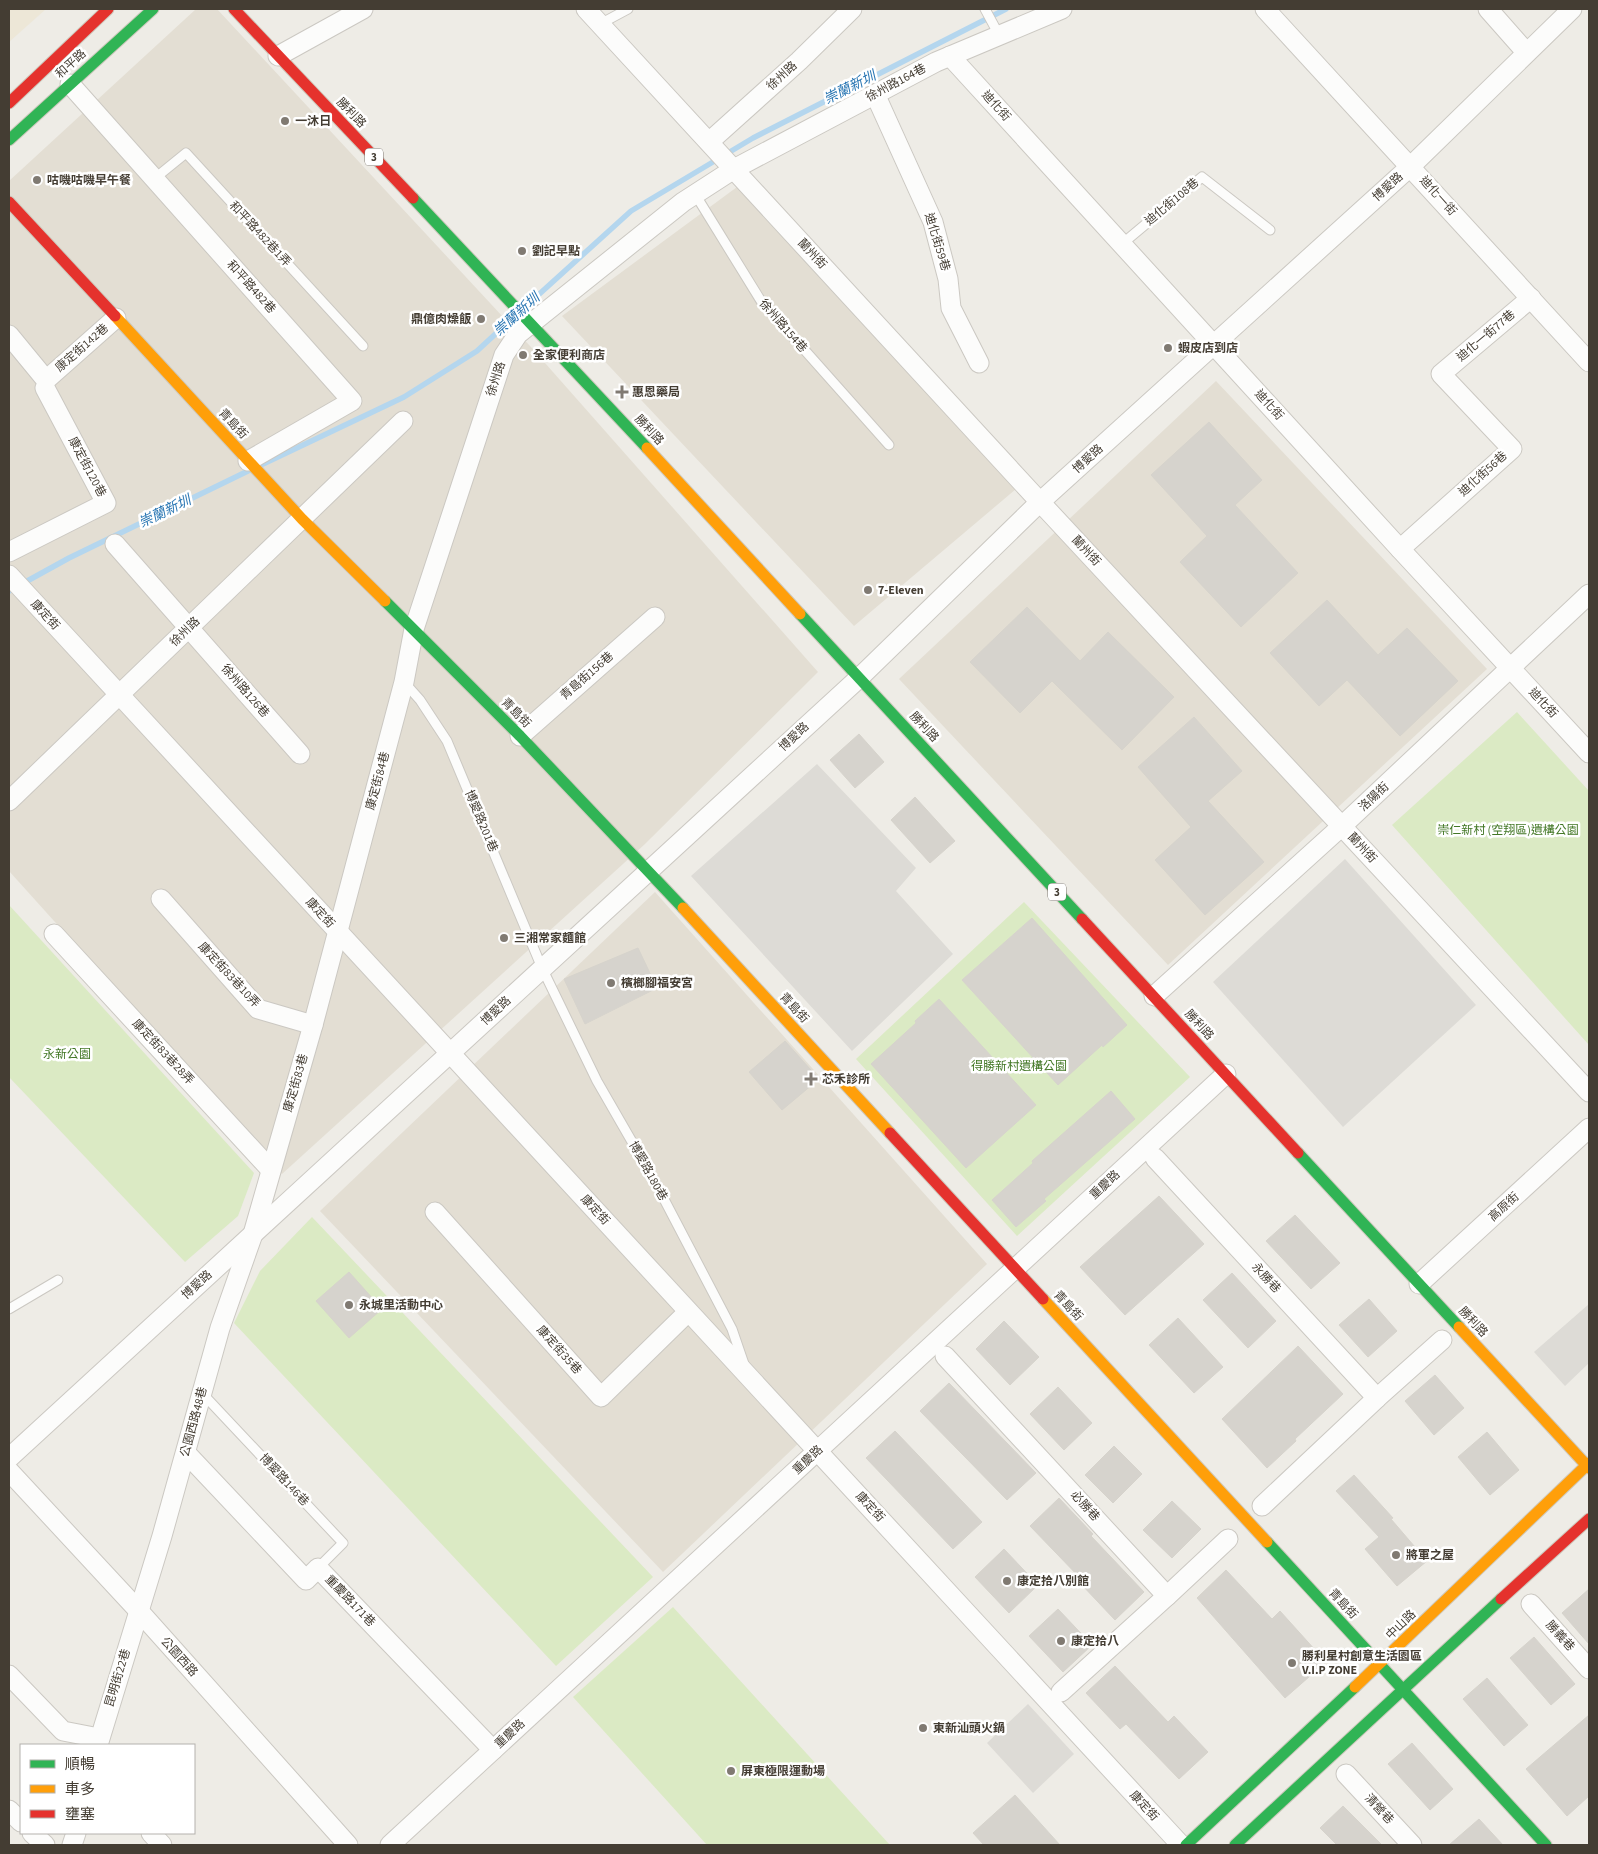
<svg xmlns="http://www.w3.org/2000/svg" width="1598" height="1854" viewBox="0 0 1598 1854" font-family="'Source Sans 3','Noto Sans TC',sans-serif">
<rect width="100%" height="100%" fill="#eeece6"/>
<!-- residential -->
<g fill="#e3ded3">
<polygon points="196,9 217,9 530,346 818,672 645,844 282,1174 9,871 9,181"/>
<polygon points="737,187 1016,489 854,626 562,316"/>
<polygon points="1216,381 1487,669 1168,965 899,679"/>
<polygon points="655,892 987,1264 663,1572 320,1211"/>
</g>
<!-- education -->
<polygon fill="#ede7d7" points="9,9 46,9 9,42"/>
<!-- green -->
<g fill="#dbeac4">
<polygon points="1517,712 1589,791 1589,1045 1392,825"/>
<polygon points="1024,902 1190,1077 1017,1236 856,1059"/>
<polygon points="9,905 254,1173 238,1216 185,1262 9,1077"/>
<polygon points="312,1217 653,1577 556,1666 234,1323 260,1271"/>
<polygon points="673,1607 890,1845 707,1845 573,1697"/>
</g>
<!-- parking -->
<g fill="#dddbd6">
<polygon points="817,764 916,868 896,891 953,954 852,1051 691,876"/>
<polygon points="1345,859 1476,1005 1343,1127 1213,982"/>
<polygon points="1589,1304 1589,1363 1565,1386 1534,1352"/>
<polygon points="1028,1704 1074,1754 1033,1793 987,1743"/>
</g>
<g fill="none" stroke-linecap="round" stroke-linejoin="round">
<!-- stream -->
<g stroke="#b4d6ee" stroke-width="5.5">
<polyline points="525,307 631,211 753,138 1006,9"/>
<polyline points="261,465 404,397 477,351 515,316"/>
<polyline points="9,591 69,558 248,471"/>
</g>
</g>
<!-- building -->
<g fill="#d6d3cd" stroke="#d6d3cc">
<polygon points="1209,422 1262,480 1235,505 1298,573 1241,627 1180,562 1207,536 1151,475"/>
<polygon points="1327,600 1378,655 1407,628 1458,681 1400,736 1347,680 1319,706 1270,653"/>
<polygon points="1027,607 1080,661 1108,632 1174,697 1122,750 1052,681 1020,713 970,662"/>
<polygon points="1194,717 1242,771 1208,801 1264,862 1205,915 1155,860 1191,827 1138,767"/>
<polygon points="859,734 884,762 855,788 830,760"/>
<polygon points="915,797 955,841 930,863 891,820"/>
<polygon points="1032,918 1127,1025 1103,1047 1102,1045 1058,1085 962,980"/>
<polygon points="638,948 657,988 585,1024 564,979"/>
<polygon points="939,999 1036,1105 966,1168 871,1064 916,1023 915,1021"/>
<polygon points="785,1041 819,1079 782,1110 749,1072"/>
<polygon points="1111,1091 1135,1119 1044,1199 1046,1201 1016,1227 992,1200 1033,1163 1032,1161"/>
<polygon points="1159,1196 1204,1244 1125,1315 1080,1267"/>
<polygon points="1295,1215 1340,1263 1311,1289 1266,1241"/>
<polygon points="349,1272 382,1309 349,1338 316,1301"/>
<polygon points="1232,1273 1276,1321 1248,1348 1203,1300"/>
<polygon points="1369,1299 1397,1331 1368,1357 1339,1325"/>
<polygon points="1178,1318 1223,1367 1194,1393 1149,1345"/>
<polygon points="1004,1321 1039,1357 1010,1385 976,1349"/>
<polygon points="1298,1346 1343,1394 1295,1439 1296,1441 1267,1468 1222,1419"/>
<polygon points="1435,1375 1464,1408 1434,1435 1405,1401"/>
<polygon points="949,1383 1036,1473 1007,1500 920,1411"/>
<polygon points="1058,1387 1092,1423 1064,1450 1030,1414"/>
<polygon points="895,1431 982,1522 953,1549 866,1458"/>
<polygon points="1487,1432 1519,1470 1490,1495 1458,1457"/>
<polygon points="1114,1446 1142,1474 1113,1503 1085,1475"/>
<polygon points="1354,1475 1393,1518 1391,1519 1427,1561 1397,1586 1365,1549 1379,1537 1336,1491"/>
<polygon points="1059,1498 1093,1534 1091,1536 1144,1592 1115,1620 1081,1584 1083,1581 1030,1526"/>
<polygon points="1172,1501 1201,1529 1172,1558 1143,1530"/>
<polygon points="1004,1549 1038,1585 1009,1613 975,1577"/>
<polygon points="1226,1570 1272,1619 1280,1611 1326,1662 1285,1698 1197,1598"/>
<polygon points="1589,1589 1589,1644 1562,1613"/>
<polygon points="1058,1609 1092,1645 1063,1672 1029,1636"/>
<polygon points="1534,1637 1575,1684 1551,1705 1510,1658"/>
<polygon points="1115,1666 1168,1722 1174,1716 1208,1752 1179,1779 1126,1724 1120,1729 1086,1693"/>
<polygon points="1487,1678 1528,1725 1504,1746 1463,1699"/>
<polygon points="1589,1715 1589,1796 1567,1816 1526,1769"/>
<polygon points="1412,1743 1453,1789 1430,1810 1388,1764"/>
<polygon points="1015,1795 1060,1845 984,1845 973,1833"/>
<polygon points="1343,1806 1382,1845 1337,1845 1320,1828"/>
<polygon points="1479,1819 1503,1845 1449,1845"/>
</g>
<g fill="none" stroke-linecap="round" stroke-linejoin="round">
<defs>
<g id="lane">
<polyline points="985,9 999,35"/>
<polyline points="600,24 628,9"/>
<polyline points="154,179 186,153 363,346"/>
<polyline points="695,194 761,301 889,445"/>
<polyline points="1122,244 1202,177 1270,230"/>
<polyline points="404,682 420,700 447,741 542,968 597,1081 654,1180 732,1329 744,1364"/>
<polyline points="9,1309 58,1280"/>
<polyline points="201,1392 343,1543 318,1568"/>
</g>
<g id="street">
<polyline points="586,9 1040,502 1589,1092"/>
<polyline points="1265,9 1589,362"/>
<polyline points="1488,9 1526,52"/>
<polyline points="278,56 363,9"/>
<polyline points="950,56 1400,549 1589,753"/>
<polyline points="70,84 352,401 248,461"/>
<polyline points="875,94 933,222 948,279 951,308 979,363"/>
<polyline points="709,142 799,61 852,9"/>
<polyline points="9,335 46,380 116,318"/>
<polyline points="115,544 300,754"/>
<polyline points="1400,549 1512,449 1441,374 1531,298"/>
<polyline points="9,552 106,503 45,388"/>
<polyline points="9,575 1181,1845"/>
<polyline points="520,736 655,617"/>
<polyline points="9,801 403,421"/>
<polyline points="161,899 258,1009 313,1025"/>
<polyline points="54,934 271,1170"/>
<polyline points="1154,996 1342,826 1589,594"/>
<polyline points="1155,1158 1377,1398"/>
<polyline points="435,1212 601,1397 688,1312"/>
<polyline points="1419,1284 1589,1128"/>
<polyline points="945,1356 1167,1596 1228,1539"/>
<polyline points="186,1453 306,1580 318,1568 493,1750"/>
<polyline points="9,1458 859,678 1040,502 1411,166 1572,9"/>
<polyline points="9,1471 138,1610 348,1845"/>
<polyline points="1262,1506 1377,1398 1442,1340"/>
<polyline points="1531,1604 1589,1669"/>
<polyline points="9,1675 63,1731 99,1738"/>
<polyline points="1061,1692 1167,1596"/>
<polyline points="98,1745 162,1536 220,1328 253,1234 313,1025 404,682 414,629 504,355 518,334 683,202 734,169 936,62 1062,9"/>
<polyline points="1346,1774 1412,1845"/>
<polyline points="9,1810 21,1822"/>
<polyline points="32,1833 45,1845"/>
<polyline points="151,1833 162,1845"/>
<polyline points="72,1845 76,1833"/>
<polyline points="390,1845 1226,1074"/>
</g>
<g id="fast">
<polyline points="9,140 153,9"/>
<polyline points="413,198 647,448"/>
<polyline points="385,601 520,736 683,908"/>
<polyline points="800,614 1082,919"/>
<polyline points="1298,1153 1459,1327"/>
<polyline points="1267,1542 1546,1845"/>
<polyline points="1186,1845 1355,1687"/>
<polyline points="1235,1845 1501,1599"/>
</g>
<g id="slow">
<polyline points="115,316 302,519 385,601"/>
<polyline points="647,448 800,614"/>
<polyline points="683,908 890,1133"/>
<polyline points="1043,1299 1267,1542"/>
<polyline points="1459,1327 1589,1468"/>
<polyline points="1355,1687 1589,1463"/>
</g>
<g id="jam">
<polyline points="234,9 413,198"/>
<polyline points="9,103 108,9"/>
<polyline points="9,202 115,316"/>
<polyline points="1082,919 1298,1153"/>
<polyline points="890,1133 1043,1299"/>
<polyline points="1501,1599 1589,1519"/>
</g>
</defs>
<!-- lane casing -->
<use href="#lane" stroke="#cbc8c2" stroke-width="11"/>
<!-- street casing -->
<use href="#street" stroke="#cbc8c2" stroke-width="21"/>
<!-- fast casing -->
<use href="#fast" stroke="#cec9bd" stroke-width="13"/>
<!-- slow casing -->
<use href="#slow" stroke="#cec9bd" stroke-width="13"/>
<!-- jam casing -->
<use href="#jam" stroke="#cec9bd" stroke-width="13"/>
<!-- lane -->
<use href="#lane" stroke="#fcfcfb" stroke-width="9"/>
<!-- street -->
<use href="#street" stroke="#fcfcfb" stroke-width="19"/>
<!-- fast -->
<use href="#fast" stroke="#30b455" stroke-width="11"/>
<!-- slow -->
<use href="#slow" stroke="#ff9f0a" stroke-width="11"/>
<!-- jam -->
<use href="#jam" stroke="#e5322d" stroke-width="11"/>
</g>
<!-- markers -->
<g fill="#807a72" stroke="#fff" stroke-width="2">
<circle cx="285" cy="121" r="5"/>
<circle cx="37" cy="180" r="5"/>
<circle cx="522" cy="251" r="5"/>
<circle cx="481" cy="319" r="5"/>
<circle cx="1168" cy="348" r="5"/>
<circle cx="523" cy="355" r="5"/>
<path d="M619.5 384.5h5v5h5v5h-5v5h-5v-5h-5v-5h5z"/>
<circle cx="868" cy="590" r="5"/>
<circle cx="504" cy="938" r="5"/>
<circle cx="611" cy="983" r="5"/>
<path d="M808.5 1071.5h5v5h5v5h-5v5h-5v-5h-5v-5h5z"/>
<circle cx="349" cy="1305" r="5"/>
<circle cx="1396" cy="1555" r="5"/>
<circle cx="1007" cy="1581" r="5"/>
<circle cx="1061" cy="1641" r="5"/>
<circle cx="1292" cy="1663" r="5"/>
<circle cx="923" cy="1728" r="5"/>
<circle cx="731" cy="1771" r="5"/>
</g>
<g text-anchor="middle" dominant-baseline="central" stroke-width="5" stroke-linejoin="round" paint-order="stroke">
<!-- shield labels -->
<g fill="#fff" stroke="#7c7770" stroke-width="1">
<rect x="365" y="148.5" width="18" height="17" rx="4"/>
<rect x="1048" y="883.5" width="18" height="17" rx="4"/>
</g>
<g font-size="11" font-weight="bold" fill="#443d33">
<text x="374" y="157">3</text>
<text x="1057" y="892">3</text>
</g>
<!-- street labels -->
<g font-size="12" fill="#443d33" stroke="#fff">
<text transform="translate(71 64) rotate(-42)">和平路</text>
<text transform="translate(782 76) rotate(-42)">徐州路</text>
<text transform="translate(896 83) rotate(-28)">徐州路164巷</text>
<text transform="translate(996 106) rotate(48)">迪化街</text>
<text transform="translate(351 113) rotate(46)">勝利路</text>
<text transform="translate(1388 187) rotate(-42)">博愛路</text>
<text transform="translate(1438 196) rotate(48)">迪化一街</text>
<text transform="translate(1172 202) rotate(-40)">迪化街108巷</text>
<text transform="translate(260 234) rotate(47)">和平路482巷1弄</text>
<text transform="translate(937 242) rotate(73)">迪化街59巷</text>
<text transform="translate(812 254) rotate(47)">蘭州街</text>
<text transform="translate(251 287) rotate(48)">和平路482巷</text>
<text transform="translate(783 326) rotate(49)">徐州路154巷</text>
<text transform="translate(1486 336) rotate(-40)">迪化一街77巷</text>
<text transform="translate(82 348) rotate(-41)">康定街142巷</text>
<text transform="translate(496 379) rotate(-72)">徐州路</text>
<text transform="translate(1269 405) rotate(48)">迪化街</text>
<text transform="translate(233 424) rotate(47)">青島街</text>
<text transform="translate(649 430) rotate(47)">勝利路</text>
<text transform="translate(1088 459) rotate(-42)">博愛路</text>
<text transform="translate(87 467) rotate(62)">康定街120巷</text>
<text transform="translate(1483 474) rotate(-42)">迪化街56巷</text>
<text transform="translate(1086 551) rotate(47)">蘭州街</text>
<text transform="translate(45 615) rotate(47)">康定街</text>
<text transform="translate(185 632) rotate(-44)">徐州路</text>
<text transform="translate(587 676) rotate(-41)">青島街156巷</text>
<text transform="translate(245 691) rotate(49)">徐州路126巷</text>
<text transform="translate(1543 703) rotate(47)">迪化街</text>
<text transform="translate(516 713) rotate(45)">青島街</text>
<text transform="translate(924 727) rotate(47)">勝利路</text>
<text transform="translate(794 737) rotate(-43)">博愛路</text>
<text transform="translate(378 781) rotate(-75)">康定街84巷</text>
<text transform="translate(1374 797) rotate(-43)">洛陽街</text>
<text transform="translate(481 821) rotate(67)">博愛路201巷</text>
<text transform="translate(1362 848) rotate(47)">蘭州街</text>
<text transform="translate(320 913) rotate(47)">康定街</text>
<text transform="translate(229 975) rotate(47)">康定街83巷10弄</text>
<text transform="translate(794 1008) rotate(47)">青島街</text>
<text transform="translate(496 1011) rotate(-43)">博愛路</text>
<text transform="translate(1199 1025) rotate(48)">勝利路</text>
<text transform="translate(163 1052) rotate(47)">康定街83巷28弄</text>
<text transform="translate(296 1083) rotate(-74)">康定街83巷</text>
<text transform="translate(648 1171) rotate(61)">博愛路180巷</text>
<text transform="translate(1105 1185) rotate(-43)">重慶路</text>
<text transform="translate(1504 1207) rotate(-42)">高原街</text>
<text transform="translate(595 1210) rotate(47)">康定街</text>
<text transform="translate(1266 1278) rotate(47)">永勝巷</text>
<text transform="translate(197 1285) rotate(-42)">博愛路</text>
<text transform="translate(1068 1306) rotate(47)">青島街</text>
<text transform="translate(1473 1322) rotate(47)">勝利路</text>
<text transform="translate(559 1350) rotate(48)">康定街35巷</text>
<text transform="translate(194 1422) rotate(-75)">公園西路48巷</text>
<text transform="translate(808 1460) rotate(-43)">重慶路</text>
<text transform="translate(284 1480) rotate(47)">博愛路146巷</text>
<text transform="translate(1085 1506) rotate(48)">必勝巷</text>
<text transform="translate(870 1507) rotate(47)">康定街</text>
<text transform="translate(350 1601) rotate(46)">重慶路171巷</text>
<text transform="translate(1343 1604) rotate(47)">青島街</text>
<text transform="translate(1401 1625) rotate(-44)">中山路</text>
<text transform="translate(1560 1636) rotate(48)">勝義巷</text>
<text transform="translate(179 1657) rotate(48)">公園西路</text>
<text transform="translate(118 1678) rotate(-73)">昆明街22巷</text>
<text transform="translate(510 1734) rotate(-43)">重慶路</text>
<text transform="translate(1144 1806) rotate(47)">康定街</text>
<text transform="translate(1379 1809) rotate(47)">清營巷</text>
</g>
<!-- poi labels -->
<g font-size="12" font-weight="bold" fill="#443d33" stroke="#fff" text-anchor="start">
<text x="295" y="121">一沐日</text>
<text x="47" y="180">咕嘰咕嘰早午餐</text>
<text x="532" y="251">劉記早點</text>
<text x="471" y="319" text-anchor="end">鼎億肉燥飯</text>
<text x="1178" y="348">蝦皮店到店</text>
<text x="533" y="355">全家便利商店</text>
<text x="632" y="392">惠恩藥局</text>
<text x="878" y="590">7-Eleven</text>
<text x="514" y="938">三湘常家麵館</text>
<text x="621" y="983">檳榔腳福安宮</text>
<text x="822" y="1079">芯禾診所</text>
<text x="359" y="1305">永城里活動中心</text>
<text x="1406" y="1555">將軍之屋</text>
<text x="1017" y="1581">康定拾八別館</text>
<text x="1071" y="1641">康定拾八</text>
<text x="1302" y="1656">勝利星村創意生活園區<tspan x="1302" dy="14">V.I.P ZONE</tspan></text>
<text x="933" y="1728">東新汕頭火鍋</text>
<text x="741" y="1771">屏東極限運動場</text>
</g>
<!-- park labels -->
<g font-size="12" fill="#427725" stroke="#fff">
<text x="1508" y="830">崇仁新村 (空翔區)遺構公園</text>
<text x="67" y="1054">永新公園</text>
<text x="1019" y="1066">得勝新村遺構公園</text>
</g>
<!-- water labels -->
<g font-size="14" font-style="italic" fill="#2976b3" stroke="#fff">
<text transform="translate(850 88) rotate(-27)">崇蘭新圳</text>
<text transform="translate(517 315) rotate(-42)">崇蘭新圳</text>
<text transform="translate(165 512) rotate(-26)">崇蘭新圳</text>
</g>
</g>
<!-- border -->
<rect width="1598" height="1854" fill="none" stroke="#443d33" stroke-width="20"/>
<!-- legend -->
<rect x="20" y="1744" width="175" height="90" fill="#ffffff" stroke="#b4b1ad"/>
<rect x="30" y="1760" width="25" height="8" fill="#30b455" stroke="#b4b1ad"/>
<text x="65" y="1769" font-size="15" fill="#443d33">順暢</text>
<rect x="30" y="1785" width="25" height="8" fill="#ff9f0a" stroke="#b4b1ad"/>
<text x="65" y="1794" font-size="15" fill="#443d33">車多</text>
<rect x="30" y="1810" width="25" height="8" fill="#e5322d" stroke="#b4b1ad"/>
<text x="65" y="1819" font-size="15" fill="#443d33">壅塞</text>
</svg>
